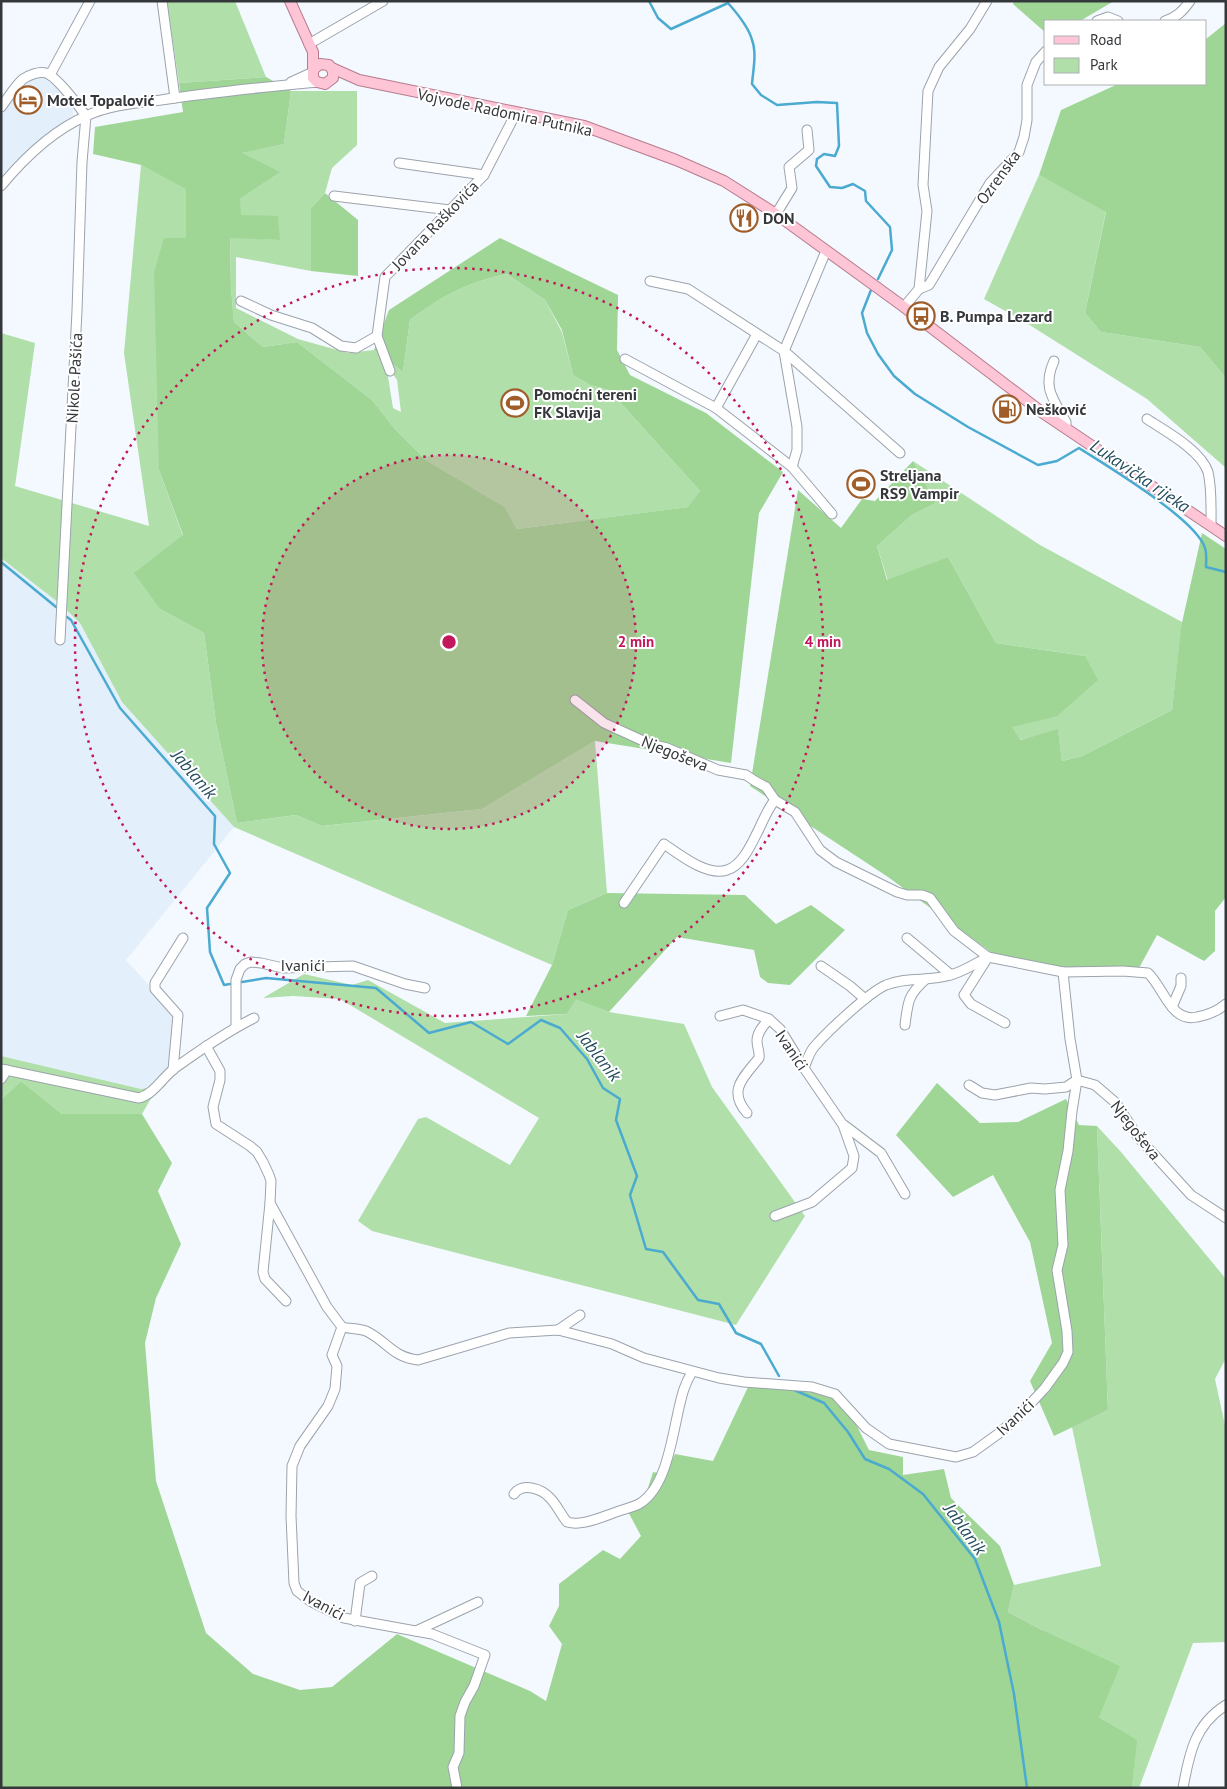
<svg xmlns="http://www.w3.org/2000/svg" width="1227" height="1789" font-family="'PT Sans',sans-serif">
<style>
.built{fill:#e4effc}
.green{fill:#b1dfaa;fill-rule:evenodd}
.forest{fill:#9fd696}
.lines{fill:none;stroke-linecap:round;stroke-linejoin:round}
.stream{stroke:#4aaad0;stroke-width:2.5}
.minor-casing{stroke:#9ba3ac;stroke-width:11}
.major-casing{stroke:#b77b8e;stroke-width:12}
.minor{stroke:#fff;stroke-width:9}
.major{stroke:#fec5d6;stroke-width:10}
.ring{fill:none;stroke:#c2185b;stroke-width:2.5;stroke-dasharray:2.5 5}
.labels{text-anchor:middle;stroke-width:4;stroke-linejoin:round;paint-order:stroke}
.poi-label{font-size:16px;font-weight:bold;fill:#34383b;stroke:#fff;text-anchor:start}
.street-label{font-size:16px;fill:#34383b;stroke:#fff}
.water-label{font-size:18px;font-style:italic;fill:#254e5f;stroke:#fff}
.centre{fill:#c2185b;stroke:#fff;stroke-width:2.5}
.ring-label{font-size:15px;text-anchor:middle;font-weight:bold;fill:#c2185b;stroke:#fff;stroke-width:4;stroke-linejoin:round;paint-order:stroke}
</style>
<rect width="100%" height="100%" fill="#f4f9ff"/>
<g class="built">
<path d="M42 77 50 79 70 101 73 108V115L19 159 1 180V113L31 79Z"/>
<path d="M1 558 59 603 80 623 122 702 234 827 126 960 176 1015 170 1067 146 1088 141 1089 1 1056Z"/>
</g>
<g class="green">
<path d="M167 1H235L266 77 179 83Z"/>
<path d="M291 91H357V145L332 168 325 193 311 208V271L236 257V308L298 339 348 353 374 350 403 372 410 320C442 296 468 282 507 274L545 300 562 332 573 375 590 385 609 390 700 491 689 507 517 529 505 507 426 460 395 429 372 400 297 342 263 347 234 322 231 287 230 237 280 240 240 215V199L281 172 241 153 284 144ZM386 364 397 380 401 412 393 408Z"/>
<path d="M141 165 186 188V238L159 470 183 536 160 609 204 633 216 723 237 823 296 815 322 826 482 809 595 741 607 893 568 910 552 965 234 827 122 702 80 623 59 603 1 558V333L35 343 15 486 149 526 124 353Z"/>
<path d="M1039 175 1106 211 1085 313 1101 332 1200 347 1226 378V468L1147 399 1028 324 984 299Z"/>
<path d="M913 461 1040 545 1182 622 1172 710 1082 756 1062 761 1058 730 1019 740 1011 726 1056 717 1085 656 996 643 948 557 888 581 877 546 912 515 936 503Z"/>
<path d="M304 974 352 985 368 980 445 1023 567 1014 576 998 609 1012 684 1024 712 1087 805 1216 736 1325 372 1231 358 1221 418 1119 426 1117 510 1165 539 1118 340 999 293 996 263 998Z"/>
<path d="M1 1056 141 1089 147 1088 170 1067 166 1085 150 1100 142 1114H62L21 1081 1 1100Z"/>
<path d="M1097 1126 1121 1152 1226 1279V1358L1215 1379 1226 1430V1642L1193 1643 1139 1788H1132L1136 1740 1099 1717 1042 1630 1008 1612 1014 1585 1101 1566 1072 1427 1108 1410Z"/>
</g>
<g class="forest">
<path d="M1014 1H1114L1080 21H1046V33L1013 4Z"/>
<path d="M1226 23V378L1200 347 1101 332 1085 313 1106 212 1039 175 1061 110 1118 84H1206V39Z"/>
<path d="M266 77 291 91 284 144 242 153 281 172 240 199 241 215 278 216 280 240 230 238 231 287 234 322 263 347 297 342 372 400 395 429 426 460 505 507 517 529 688 507 700 491 609 390 590 385 573 375 562 330 545 300 507 274C468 282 442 296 410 320L403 372 374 350 389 310 500 238 618 295 617 350 630 375 706 413 783 472 759 513 731 763 595 741 482 809 322 826 296 815 237 823 216 723 204 633 160 609 134 573 183 535 159 470 154 272 164 238H186V189L141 165 93 154 95 127 183 112 179 83Z"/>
<path d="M325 193 358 220V276L311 271V208Z"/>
<path d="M913 461 936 503 912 515 877 546 887 580 948 557 996 643 1085 656 1098 680 1056 717 1012 727 1020 740 1058 729 1062 761 1082 756 1172 710 1181 627 1202 533 1226 549V897L1215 911V951L1204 961 1157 935 1139 968 1064 969 995 955 888 877 750 786 798 490 841 528 862 499 875 501Z"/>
<path d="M607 893 745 895 776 924 811 905 845 930 790 985 768 983 760 977 754 950 677 937 609 1012 576 999 567 1014 526 1016 552 965 568 910Z"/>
<path d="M21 1081 62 1114H142L172 1163 158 1191 181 1244 156 1298 145 1343 156 1481 206 1633 253 1674 300 1690 332 1687 397 1634 530 1691 546 1701 562 1644 549 1626 559 1606V1584L603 1550 620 1559 641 1536 625 1506 645 1497 653 1472 665 1474 675 1454 713 1461 748 1387 795 1385 835 1394 856 1424 869 1450 903 1457V1475L944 1469 951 1498 1000 1546 1014 1585 1008 1612 1042 1630 1120 1666 1099 1717 1137 1740 1132 1788H1V1100Z"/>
<path d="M937 1083 980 1123 1018 1122 1066 1099 1079 1125 1097 1126 1108 1410 1054 1436 1030 1381 1052 1343 1030 1242 993 1175 953 1197 896 1135Z"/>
</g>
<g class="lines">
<g class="stream">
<path d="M649 1 658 18 671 29 728 3C736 12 749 28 752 40 757 53 753 71 752 84L761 95 777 105 817 102 837 103 839 146 835 156 824 154 817 159 816 166 830 187 842 188 853 184 865 191 866 201 890 227 892 250 878 279"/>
<path d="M871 290 862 313 867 333 878 354 894 376 915 394 968 427 1038 465 1057 461 1079 448C1107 466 1196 519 1205 548 1207 554 1206 562 1206 567L1226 572"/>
<path d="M1 562 56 607"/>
<path d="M67 617 71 620 120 708 215 816 214 844 230 873 207 908 210 952 224 985 230 984"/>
<path d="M242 982 266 978 376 988 429 1033 471 1022 508 1044 541 1020 560 1028 587 1059 603 1088 620 1099 616 1120 637 1176 630 1195 646 1249 663 1252 698 1300 719 1304 736 1333 761 1344 779 1376"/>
<path d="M792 1389 824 1403 848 1432 865 1459 889 1469 923 1494 975 1559 999 1622 1014 1694 1027 1788"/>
</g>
<g class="minor-casing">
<g id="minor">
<path d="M162 1 175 98"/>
<path d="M1097 21 1108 17 1118 21"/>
<path d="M1165 21C1177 17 1183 11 1190 1"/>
<path d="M309 44 383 1"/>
<path d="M50 75 90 1"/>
<path d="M291 82 313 72"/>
<path d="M1 107C8 98 15 86 23 79 29 75 39 71 46 73 56 76 79 106 86 116L82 162 77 311 60 640"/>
<path d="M399 163 484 175"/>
<path d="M1 186C25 157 52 131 86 116 109 105 136 103 161 100 212 92 265 87 317 82"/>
<path d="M334 196 450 210"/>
<path d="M776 214 792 188 789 167 809 150 807 130"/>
<path d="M826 251 784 351 900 453"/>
<path d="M919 289 929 285 990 183 1019 152 1024 137 1027 120V85L1036 62 1046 51"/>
<path d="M241 301 271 315 312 328 341 346 356 348 377 336"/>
<path d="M904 307 919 289 927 211 923 185 928 91 939 67 970 29 987 1"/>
<path d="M625 359 716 408 792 467 797 450V427L784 351 688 289 650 281"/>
<path d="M1054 361C1042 387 1053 399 1066 422V428"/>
<path d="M390 371 377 336 385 277 484 175 516 113"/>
<path d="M716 408 757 334"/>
<path d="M1147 419C1165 431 1201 450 1208 472 1212 489 1211 509 1211 526"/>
<path d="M792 467 832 514"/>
<path d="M575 700 604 723 650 744 667 748 718 770 746 775 755 781 766 787 775 800 795 812 820 850 836 862 897 892 907 895H922L930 898 954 931 988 957 1063 972 1123 971 1148 973C1164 988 1171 1023 1197 1017 1208 1015 1218 1011 1226 1004"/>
<path d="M624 903 664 844C679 854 707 877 727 870 741 866 750 847 756 835 762 824 767 809 775 800"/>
<path d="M907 938 951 975"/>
<path d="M988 957 964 995 971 1004 1005 1023"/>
<path d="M821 966 850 986 865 999"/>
<path d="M1063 972 1070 1039 1077 1080 1095 1085 1116 1103 1138 1137 1191 1195 1226 1218"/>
<path d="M1172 1007 1181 986V978"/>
<path d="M720 1016 743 1010 769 1019 780 1029 804 1068 843 1125 854 1156 852 1168 812 1202 775 1216"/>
<path d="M905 1025C908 1001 908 995 926 979"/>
<path d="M236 1027V980L240 969 245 964 251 962 261 963 283 968 353 966 405 984 425 988"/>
<path d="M206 1046 220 1071V1080L213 1107 216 1124 250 1146 257 1152 263 1162 269 1175 271 1181 270 1203 327 1307 342 1327C350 1329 358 1328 366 1331 387 1341 392 1357 418 1360L509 1333 558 1330 612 1344 644 1358 719 1378 744 1382 812 1387 835 1394 866 1428 889 1444 956 1457 973 1452 998 1434 1018 1417 1045 1388 1063 1363 1068 1352 1067 1331 1057 1270 1063 1245 1060 1190 1068 1151 1072 1111 1077 1080"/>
<path d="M804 1068C807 1061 809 1053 814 1047 828 1031 868 993 886 985 908 976 929 982 950 975 963 972 976 963 988 957"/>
<path d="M1 1069 139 1098C154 1094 163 1077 175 1068 200 1050 226 1032 254 1018"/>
<path d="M173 1070 178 1015 155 989V983L183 938"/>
<path d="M1 1079 7 1070"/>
<path d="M969 1085 982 1093 995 1095 1031 1088 1045 1089 1066 1087 1077 1080"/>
<path d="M747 1113C727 1090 744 1077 759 1058 760 1052 757 1047 757 1041 757 1032 764 1025 769 1019"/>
<path d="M844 1125 881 1153 905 1194"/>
<path d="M270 1203 263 1272 265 1279 286 1301"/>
<path d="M342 1327 332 1355 337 1366 335 1389 328 1406 300 1446 292 1466 291 1516 294 1583 297 1591 310 1601 344 1618 432 1634 485 1655 474 1686 465 1702 460 1716 459 1753 453 1767 457 1788"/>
<path d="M558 1330 580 1315"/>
<path d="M514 1494C523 1482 542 1489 550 1498 557 1505 561 1515 567 1522 581 1526 596 1519 611 1514 620 1510 631 1508 639 1504 671 1485 673 1421 684 1389 686 1383 689 1377 692 1372"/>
<path d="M355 1621 360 1583 372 1576"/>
<path d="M416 1631 478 1602"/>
<path d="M1183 1788C1189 1754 1195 1724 1226 1705"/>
</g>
</g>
<g class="major-casing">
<g id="major">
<path d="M290 1 313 52V78L317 82 325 84 333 78V71L329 65 320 64 314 69"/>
<path d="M332 68 359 80 584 126 676 160 724 181 776 214 904 307 1043 413 1226 536"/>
</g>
</g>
<use href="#minor" class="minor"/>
<use href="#major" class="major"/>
</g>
<circle cx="449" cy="642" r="187" fill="#c2185b" fill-opacity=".12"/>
<g class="ring">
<circle cx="449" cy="642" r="187"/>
<circle cx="449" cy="642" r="374"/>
</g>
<defs>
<g id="hotel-ring" transform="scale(1.4375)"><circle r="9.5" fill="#fff" stroke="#9f5d2a" stroke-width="1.5"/><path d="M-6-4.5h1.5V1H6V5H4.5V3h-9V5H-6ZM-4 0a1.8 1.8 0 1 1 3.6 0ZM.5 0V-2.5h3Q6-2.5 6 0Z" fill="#9f5d2a"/></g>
<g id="restaurant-ring" transform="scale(1.4375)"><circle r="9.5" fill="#fff" stroke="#9f5d2a" stroke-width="1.5"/><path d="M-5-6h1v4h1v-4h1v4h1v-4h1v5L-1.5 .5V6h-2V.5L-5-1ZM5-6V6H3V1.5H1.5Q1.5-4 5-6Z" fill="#9f5d2a"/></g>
<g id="bus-ring" transform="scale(1.4375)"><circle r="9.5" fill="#fff" stroke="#9f5d2a" stroke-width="1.5"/><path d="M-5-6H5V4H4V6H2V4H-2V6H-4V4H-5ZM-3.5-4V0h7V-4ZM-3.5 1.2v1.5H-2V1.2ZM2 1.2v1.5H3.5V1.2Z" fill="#9f5d2a"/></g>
<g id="stadium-ring" transform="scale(1.4375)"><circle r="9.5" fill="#fff" stroke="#9f5d2a" stroke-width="1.5"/><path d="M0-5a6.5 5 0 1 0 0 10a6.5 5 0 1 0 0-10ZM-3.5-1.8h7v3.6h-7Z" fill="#9f5d2a"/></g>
<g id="fuel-ring" transform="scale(1.4375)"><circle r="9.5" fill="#fff" stroke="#9f5d2a" stroke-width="1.5"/><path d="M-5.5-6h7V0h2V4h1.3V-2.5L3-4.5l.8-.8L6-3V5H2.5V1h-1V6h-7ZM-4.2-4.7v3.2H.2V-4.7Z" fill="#9f5d2a"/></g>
</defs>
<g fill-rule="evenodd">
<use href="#hotel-ring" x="28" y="100"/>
<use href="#restaurant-ring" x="744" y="218"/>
<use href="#bus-ring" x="921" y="316"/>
<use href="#stadium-ring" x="515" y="403"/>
<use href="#fuel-ring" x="1007" y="409"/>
<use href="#stadium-ring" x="861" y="484"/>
</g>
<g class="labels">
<g class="poi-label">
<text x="47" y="106">Motel Topalović</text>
<text x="763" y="224">DON</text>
<text x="940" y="322">B. Pumpa Lezard</text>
<text x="534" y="400">Pomoćni tereni<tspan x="534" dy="18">FK Slavija</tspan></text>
<text x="1026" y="415">Nešković</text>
<text x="880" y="481">Streljana<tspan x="880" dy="18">RS9 Vampir</tspan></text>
</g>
<g class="street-label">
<text transform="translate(505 112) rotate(12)" y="6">Vojvode Radomira Putnika</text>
<text transform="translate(998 177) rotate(-54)" y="6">Ozrenska</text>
<text transform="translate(435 225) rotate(-46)" y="6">Jovana Raškovića</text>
<text transform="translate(74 378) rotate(-87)" y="6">Nikole Pašića</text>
<text transform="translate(675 753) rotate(22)" y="6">Njegoševa</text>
<text x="303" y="971">Ivanići</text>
<text transform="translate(792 1050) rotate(56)" y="6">Ivanići</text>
<text transform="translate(1136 1130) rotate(52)" y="6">Njegoševa</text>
<text transform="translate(1015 1417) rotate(-43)" y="6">Ivanići</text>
<text transform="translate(324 1605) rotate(28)" y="6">Ivanići</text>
</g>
<g class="water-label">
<text transform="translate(1140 476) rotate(34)" y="6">Lukavička rijeka</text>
<text transform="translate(194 774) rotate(49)" y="6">Jablanik</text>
<text transform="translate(599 1056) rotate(52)" y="6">Jablanik</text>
<text transform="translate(965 1529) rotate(54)" y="6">Jablanik</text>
</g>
</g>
<circle cx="449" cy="642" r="8" class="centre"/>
<g class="ring-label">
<text x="636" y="647">2 min</text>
<text x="823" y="647">4 min</text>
</g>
<rect width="1227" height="1789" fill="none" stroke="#34383b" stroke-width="5"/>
<rect x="1044" y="20" width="162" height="65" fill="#ffffff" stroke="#aeafb1"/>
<rect x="1054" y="36" width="25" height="8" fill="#fec5d6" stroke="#aeafb1"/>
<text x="1090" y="45" font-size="15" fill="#34383b">Road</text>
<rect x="1054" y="58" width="25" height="15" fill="#b1dfaa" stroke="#aeafb1"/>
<text x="1090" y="70" font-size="15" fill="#34383b">Park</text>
</svg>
